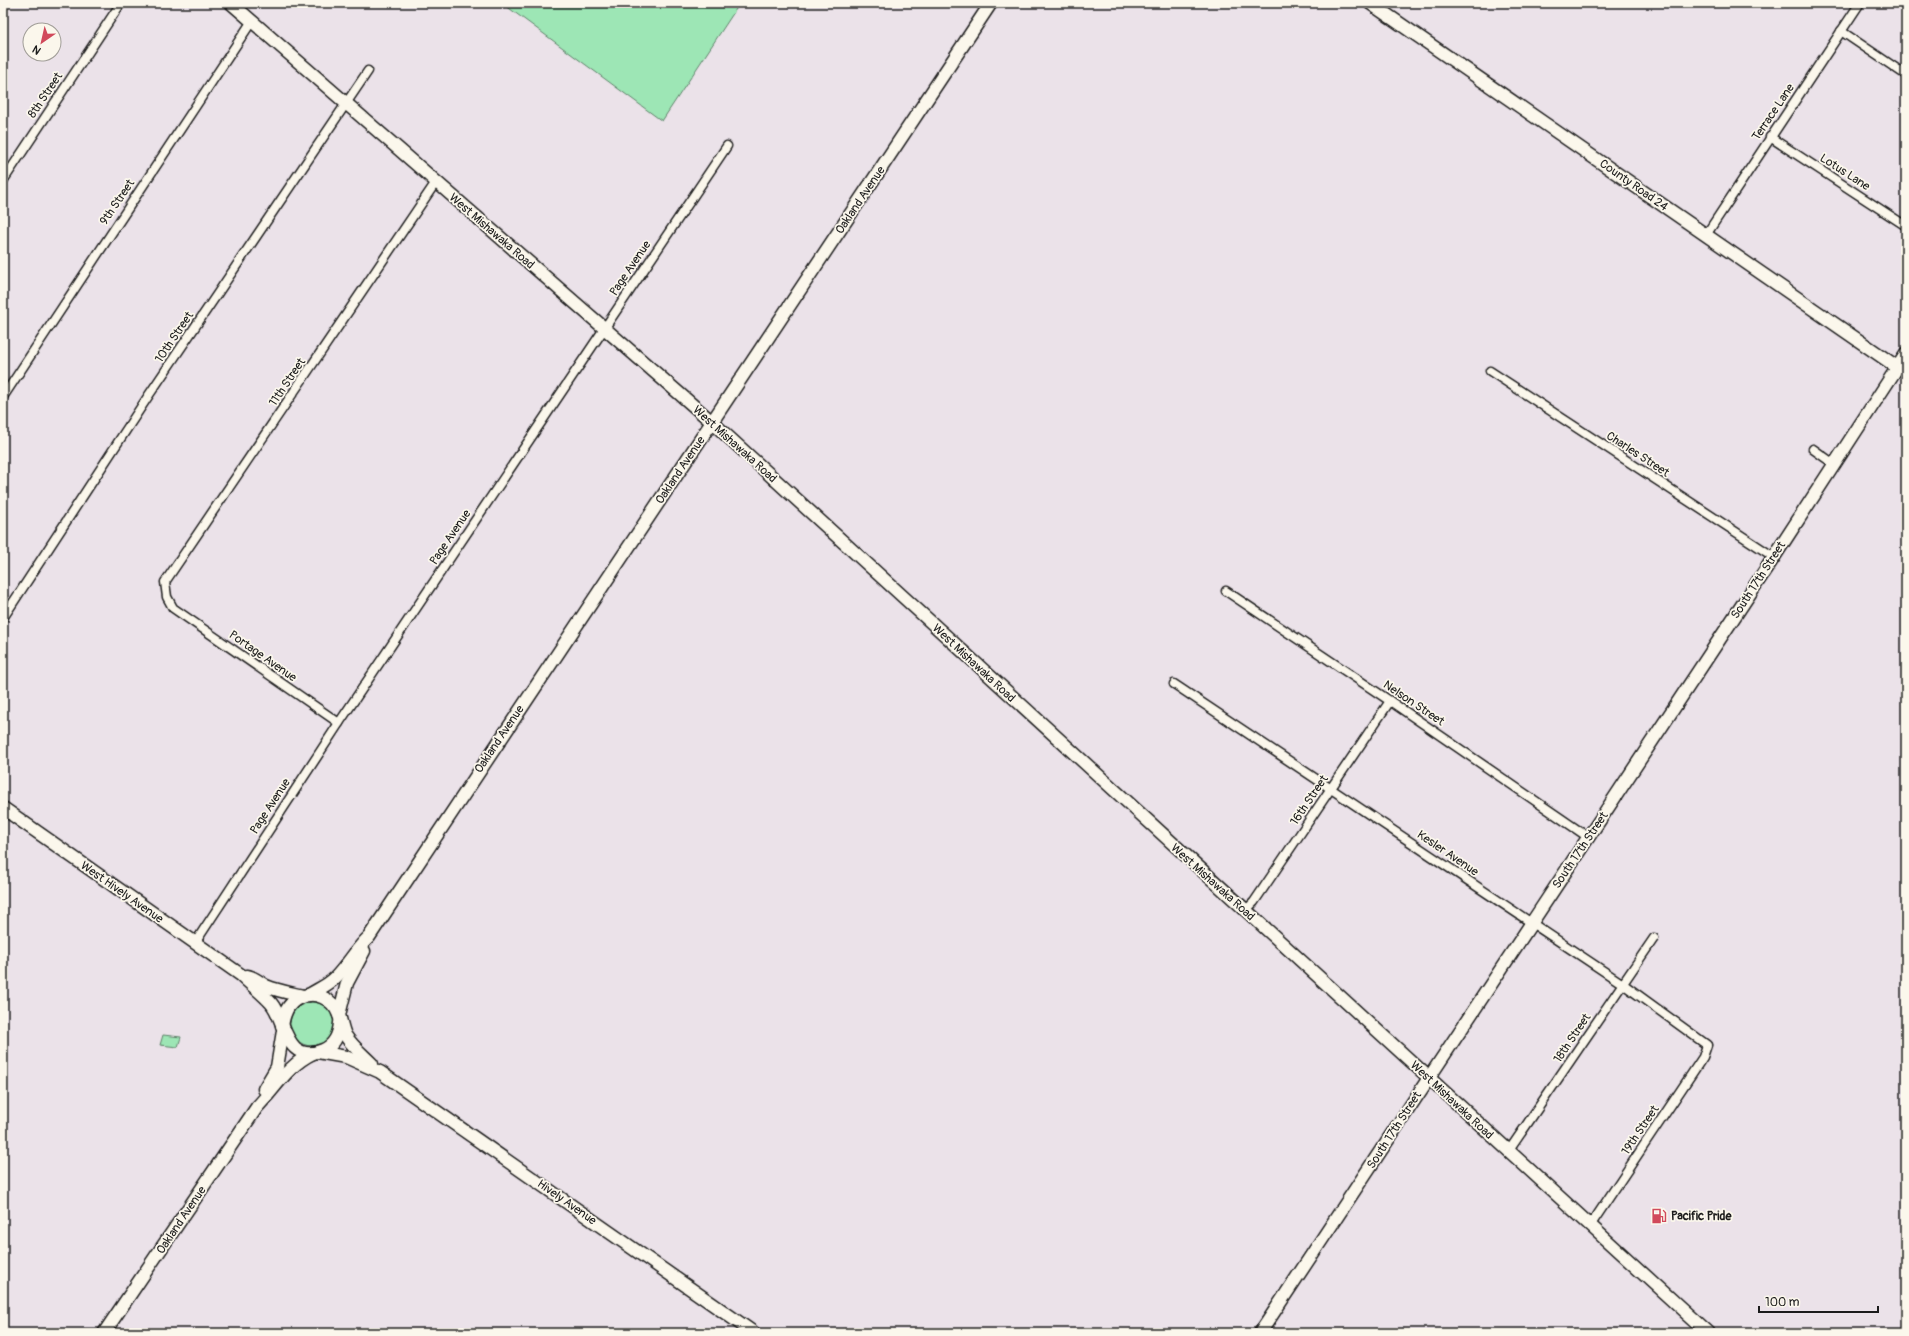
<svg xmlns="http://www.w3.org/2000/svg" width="1909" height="1336" font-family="Pangolin,sans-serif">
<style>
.green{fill:#9de6b5;stroke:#5c8168}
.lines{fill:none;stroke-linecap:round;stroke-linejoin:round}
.street-casing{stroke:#1c1c1c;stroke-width:11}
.secondary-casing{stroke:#1c1c1c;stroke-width:15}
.street{stroke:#fbf7ec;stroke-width:8}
.secondary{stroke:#fbf7ec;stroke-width:12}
.labels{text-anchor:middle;stroke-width:3.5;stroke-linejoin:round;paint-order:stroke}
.street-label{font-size:12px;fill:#1c1c1c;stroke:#fbf7ec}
.poi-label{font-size:12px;font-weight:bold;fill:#1c1c1c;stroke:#fbf7ec;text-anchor:start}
</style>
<rect width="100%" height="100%" fill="#ebe2e9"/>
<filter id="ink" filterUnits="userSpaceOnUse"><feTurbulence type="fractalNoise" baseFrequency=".025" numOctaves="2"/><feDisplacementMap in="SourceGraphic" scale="8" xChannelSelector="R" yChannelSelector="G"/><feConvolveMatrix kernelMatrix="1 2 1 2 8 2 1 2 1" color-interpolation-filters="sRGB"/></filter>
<g filter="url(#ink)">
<g class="green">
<path d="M502 3H740L662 121Z"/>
<circle cx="312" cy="1024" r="22"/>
<path d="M163 1035 181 1037 178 1047 160 1045Z"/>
</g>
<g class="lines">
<g class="street-casing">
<g id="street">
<path d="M1841 31 1906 75"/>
<path d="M1770 137 1906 226"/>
<path d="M3 181 121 3"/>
<path d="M1706 235 1860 3"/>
<path d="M1490 371 1774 557"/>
<path d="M3 397 252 21"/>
<path d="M1813 449 1834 464"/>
<path d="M1226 591 1390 701 1588 837"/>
<path d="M3 618 149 395 368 71"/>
<path d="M1174 684 1623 984 1707 1045 1703 1057 1590 1226"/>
<path d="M339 723 173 608 167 597 165 582 436 182"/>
<path d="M1245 911 1254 902 1390 701"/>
<path d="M195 943 339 723 727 146"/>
<path d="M1508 1152 1654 938"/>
</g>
</g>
<g class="secondary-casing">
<g id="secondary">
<path d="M231 3 712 422 1708 1333"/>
<path d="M1370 3 1897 367"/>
<path d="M3 808 241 975C251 985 262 993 271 1003 286 1020 285 1066 323 1050 335 1045 339 1035 340 1023"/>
<path d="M247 976C254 977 259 982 266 986 278 991 290 993 303 996"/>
<path d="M309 995C318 989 327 986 335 978 348 965 356 949 369 937L991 3"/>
<path d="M339 1015 347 983 364 951"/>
<path d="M282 1026C284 1014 287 1004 299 998 314 990 333 998 339 1015 341 1021 342 1028 345 1035 352 1046 363 1055 372 1064"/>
<path d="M318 1052 346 1057 380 1072 754 1333"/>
<path d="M264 1089 277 1067 283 1031"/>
<path d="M104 1333 257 1107C276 1087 288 1065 313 1053"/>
<path d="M1260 1333 1774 557 1906 354"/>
</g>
</g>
<use href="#street" class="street"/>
<use href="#secondary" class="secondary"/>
</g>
</g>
<defs>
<g id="fuel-bare" transform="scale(1.2)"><path d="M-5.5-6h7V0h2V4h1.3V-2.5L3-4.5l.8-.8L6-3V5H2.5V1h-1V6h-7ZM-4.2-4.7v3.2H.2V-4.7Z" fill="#d1495b" stroke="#fbf7ec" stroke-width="2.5" paint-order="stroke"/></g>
</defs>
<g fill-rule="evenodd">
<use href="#fuel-bare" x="1659" y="1216"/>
</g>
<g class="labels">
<g class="street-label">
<text transform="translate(45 95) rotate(-56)" y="4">8th Street</text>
<text transform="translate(1773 112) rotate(-56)" y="4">Terrace Lane</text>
<text transform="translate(1845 172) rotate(33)" y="4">Lotus Lane</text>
<text transform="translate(1634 185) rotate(35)" y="4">County Road 24</text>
<text transform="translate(860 200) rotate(-56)" y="4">Oakland Avenue</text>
<text transform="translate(117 202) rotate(-56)" y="4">9th Street</text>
<text transform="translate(492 231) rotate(41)" y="4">West Mishawaka Road</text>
<text transform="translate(630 268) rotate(-56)" y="4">Page Avenue</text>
<text transform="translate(174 337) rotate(-56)" y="4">10th Street</text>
<text transform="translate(287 382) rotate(-56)" y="4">11th Street</text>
<text transform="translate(735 444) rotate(42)" y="4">West Mishawaka Road</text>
<text transform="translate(1638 454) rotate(33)" y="4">Charles Street</text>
<text transform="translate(680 470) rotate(-56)" y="4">Oakland Avenue</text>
<text transform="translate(450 537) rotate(-56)" y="4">Page Avenue</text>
<text transform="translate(1758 580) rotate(-57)" y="4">South 17th Street</text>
<text transform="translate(263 656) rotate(35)" y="4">Portage Avenue</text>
<text transform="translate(974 663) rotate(43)" y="4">West Mishawaka Road</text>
<text transform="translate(1414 703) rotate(34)" y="4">Nelson Street</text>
<text transform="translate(499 739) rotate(-56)" y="4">Oakland Avenue</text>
<text transform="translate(1309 800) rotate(-56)" y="4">16th Street</text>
<text transform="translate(270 806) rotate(-57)" y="4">Page Avenue</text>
<text transform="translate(1580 850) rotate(-56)" y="4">South 17th Street</text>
<text transform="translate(1448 853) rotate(34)" y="4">Kesler Avenue</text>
<text transform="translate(1213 882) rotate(42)" y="4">West Mishawaka Road</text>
<text transform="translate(122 892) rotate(35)" y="4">West Hively Avenue</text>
<text transform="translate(1572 1038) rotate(-56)" y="4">18th Street</text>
<text transform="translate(1452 1100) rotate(43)" y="4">West Mishawaka Road</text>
<text transform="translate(1394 1130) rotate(-57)" y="4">South 17th Street</text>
<text transform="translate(1640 1130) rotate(-56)" y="4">19th Street</text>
<text transform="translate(567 1202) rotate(35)" y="4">Hively Avenue</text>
<text transform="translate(181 1220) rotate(-56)" y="4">Oakland Avenue</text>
</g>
<g class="poi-label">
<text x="1671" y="1220">Pacific Pride</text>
</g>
</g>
<rect width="1909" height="1336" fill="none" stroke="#fbf7ec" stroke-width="16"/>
<rect x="8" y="8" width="1893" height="1320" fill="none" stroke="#1c1c1c" stroke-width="1.5" filter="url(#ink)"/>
<g transform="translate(42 42) rotate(214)"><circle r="19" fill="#fbf7ec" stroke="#a29f99"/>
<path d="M0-3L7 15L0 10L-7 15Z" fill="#d1495b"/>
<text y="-6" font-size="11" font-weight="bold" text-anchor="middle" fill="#1c1c1c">N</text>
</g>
<path d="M1759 1306v6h119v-6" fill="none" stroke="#1c1c1c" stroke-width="2"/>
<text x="1765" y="1306" font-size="12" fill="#1c1c1c" stroke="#fbf7ec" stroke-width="3" paint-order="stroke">100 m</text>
</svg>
